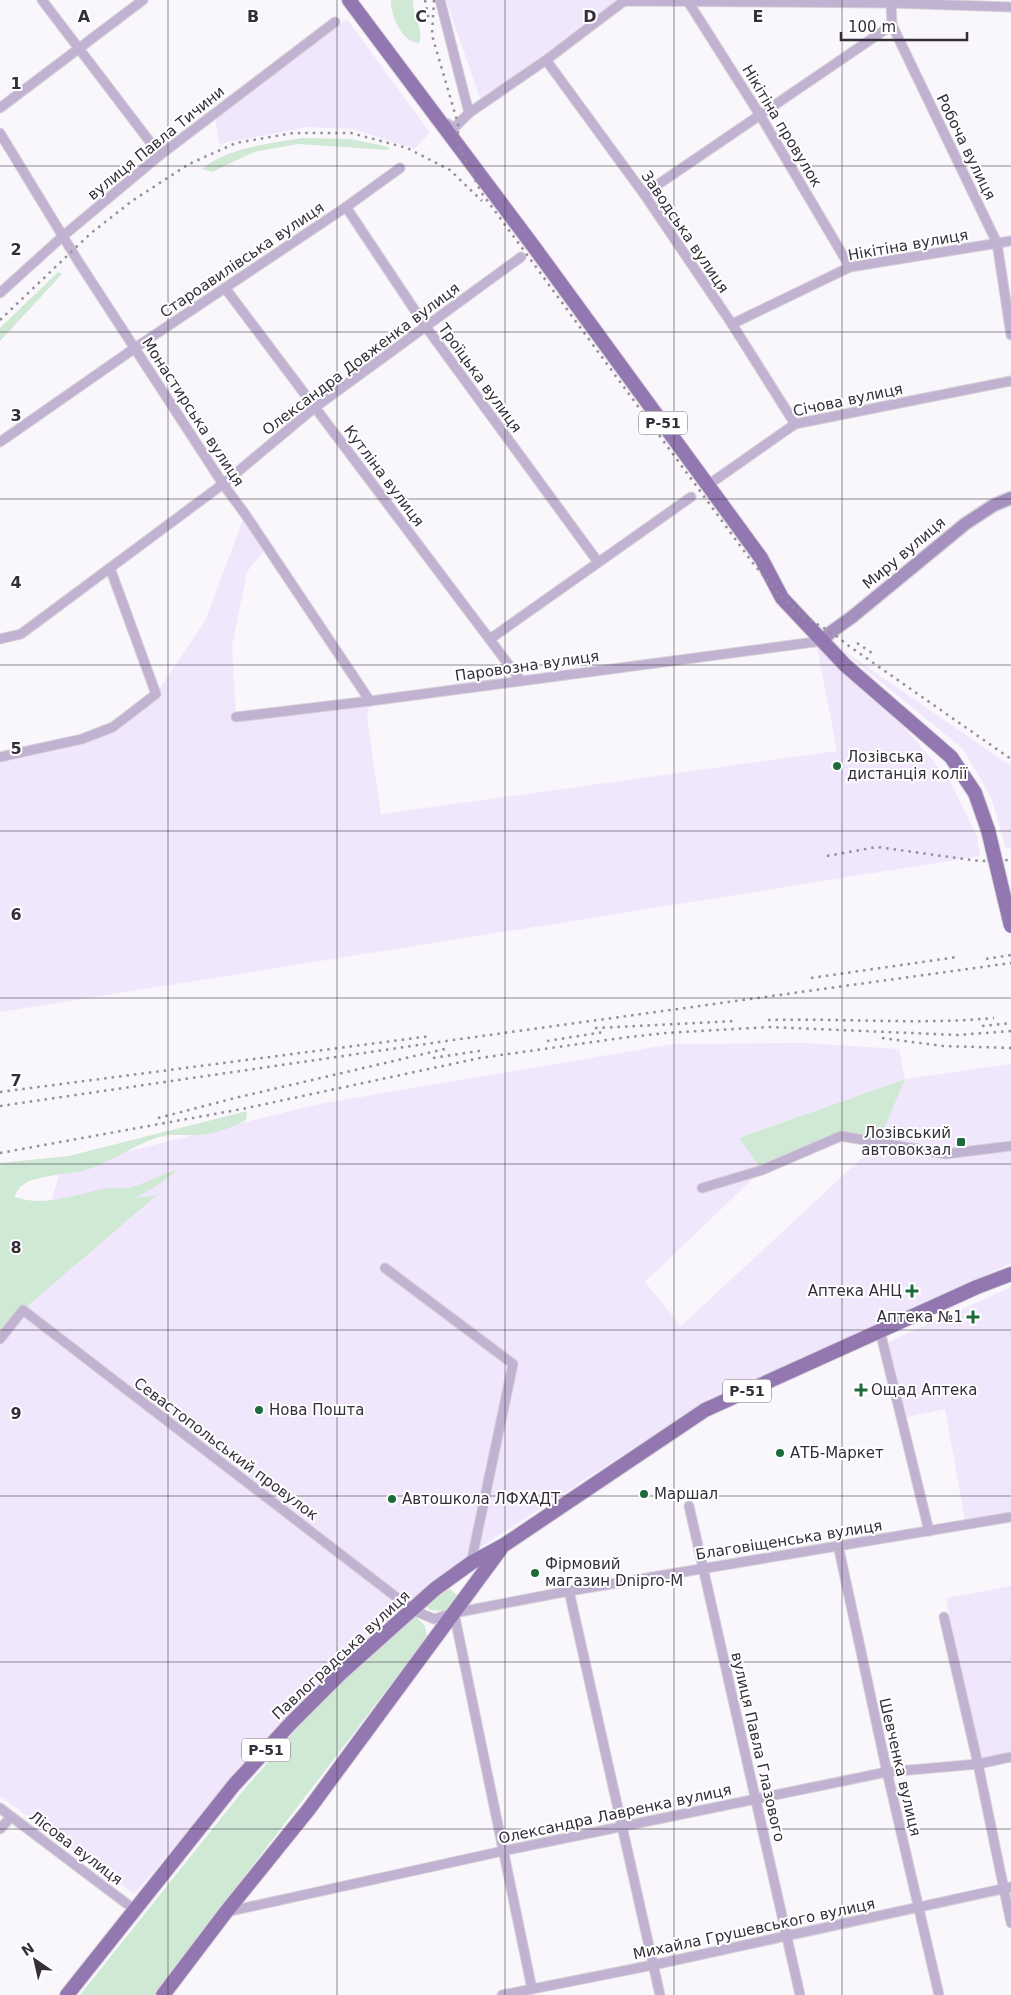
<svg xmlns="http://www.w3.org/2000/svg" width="1011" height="1995" font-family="'DejaVu Sans',sans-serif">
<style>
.built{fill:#f1e7fc;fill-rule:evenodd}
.green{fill:#d0e9d5}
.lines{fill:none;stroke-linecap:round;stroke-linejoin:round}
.minor-casing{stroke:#d6d2d9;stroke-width:11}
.secondary-casing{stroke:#d6d2d9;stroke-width:15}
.primary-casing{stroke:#d6d2d9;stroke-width:16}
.minor{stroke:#c1b2d2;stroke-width:9}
.secondary{stroke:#a690bf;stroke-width:12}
.primary{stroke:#9377b0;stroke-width:14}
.rail{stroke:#949098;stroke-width:2.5;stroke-dasharray:2.5 5;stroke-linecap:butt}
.primary-bridge-casing{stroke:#d6d2d9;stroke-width:16;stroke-linecap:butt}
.primary-bridge{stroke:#9377b0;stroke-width:14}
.grid{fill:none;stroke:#342f3a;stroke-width:1;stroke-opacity:0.55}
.poi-dot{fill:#1d6b3b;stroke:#fff;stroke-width:2}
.labels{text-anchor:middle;stroke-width:4;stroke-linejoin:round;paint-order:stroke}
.shield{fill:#fff;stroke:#716d75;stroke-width:1}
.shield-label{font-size:14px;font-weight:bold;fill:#342f3a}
.street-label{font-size:15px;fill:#342f3a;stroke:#fff}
.poi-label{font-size:15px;fill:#342f3a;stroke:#fff;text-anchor:start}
.grid-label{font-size:16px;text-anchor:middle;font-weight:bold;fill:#342f3a;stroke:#fff;stroke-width:4;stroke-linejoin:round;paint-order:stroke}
</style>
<rect width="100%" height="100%" fill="#f9f6fc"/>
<g class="built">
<path d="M446 0H616L481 101Z"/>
<path d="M347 19 430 133 414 149 353 129 308 127 219 144 215 115Z"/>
<path d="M245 514 267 547 247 572 232 646 236 716 370 701 367 718 381 814 837 751 816 642 907 730 950 781 977 837 980 856 0 1012V757L113 727 156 694 205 621Z"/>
<path d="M838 647 1011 766V849L1006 848 991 797 963 749Z"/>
<path d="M805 1043 899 1049 905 1079 1011 1064V1263L703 1403 473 1552 406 1604 299 1703 134 1894 0 1796V1339L23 1310 156 1195 48 1213 61 1168 314 1105 672 1044ZM904 1079 878 1143 681 1326 645 1282 762 1170 739 1138Z"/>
<path d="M1011 1287V1511L965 1520 945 1409 899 1419 882 1345Z"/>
<path d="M1011 1586V1754L980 1761 946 1598Z"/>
</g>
<g class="green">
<path d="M391 0H413C412 15 425 31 419 43 402 43 390 14 391 0Z"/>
<path d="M302 138 350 139 389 147 388 150 298 144 254 152 212 172 202 169C229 147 269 144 302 138Z"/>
<path d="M58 272 62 274 0 341V328Z"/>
<path d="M905 1079 878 1143 841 1136 762 1170 739 1138Z"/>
<path d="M247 1111 246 1120C231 1128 215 1134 198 1135 188 1136 178 1134 168 1135 139 1140 114 1162 86 1170 68 1176 19 1173 15 1197 46 1208 78 1193 109 1188 115 1187 122 1189 128 1188 144 1185 160 1173 178 1170L158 1185 136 1198 157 1195 23 1310 0 1339V1163L69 1156Z"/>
<path d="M450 1589 458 1596 456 1604 445 1611 430 1610 427 1606 443 1591Z"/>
<path d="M415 1616 425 1626 427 1637 154 1995H80L242 1792 332 1688Z"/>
</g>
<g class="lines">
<g class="minor-casing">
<g id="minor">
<path d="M42 0 160 155"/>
<path d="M440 0 469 113 454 128 446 123"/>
<path d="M687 0 760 115 850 267"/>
<path d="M891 3 892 25 997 243 1011 335"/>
<path d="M546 60 644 194 732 324 795 424"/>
<path d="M0 108 143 0"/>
<path d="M469 113 546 60 624 1 891 3 1011 7"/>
<path d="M0 133 78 261 223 484 245 514 370 701"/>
<path d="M644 194 892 25"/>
<path d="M346 207 426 327 598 562"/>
<path d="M225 288 521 681"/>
<path d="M0 293 63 236 160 155 335 22"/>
<path d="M732 324 850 267 1011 241"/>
<path d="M0 442 135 348 346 207 400 168"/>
<path d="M708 485 795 424 1011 381"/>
<path d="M0 639 21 634 223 484 314 408 521 257"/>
<path d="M490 639 691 497"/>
<path d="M236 717 370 701 822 641"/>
<path d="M0 757 82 739 113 727 156 694 110 568"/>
<path d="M702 1188 762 1170 841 1136 946 1154 1011 1146"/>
<path d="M385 1268 513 1364 471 1563"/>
<path d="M880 1331 929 1531"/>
<path d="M0 1339 23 1310 413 1610 434 1619 454 1613 569 1591 1011 1517"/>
<path d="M689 1506 800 1995"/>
<path d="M838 1545 887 1772 939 1995"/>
<path d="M569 1591 660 1995"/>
<path d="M454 1613 532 1989"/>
<path d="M944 1617 978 1764 1011 1923"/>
<path d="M0 1808 135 1910"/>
<path d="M0 1829 11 1817"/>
<path d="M226 1912 503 1851 887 1772 978 1764 1011 1757"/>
<path d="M502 1995 653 1965 1011 1887"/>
</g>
</g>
<g class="secondary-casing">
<path id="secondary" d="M822 641 831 632 852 617 965 524 994 505 1011 498"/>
</g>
<g class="primary-casing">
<g id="primary">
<path d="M349 0 534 247 761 558 782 598 845 665 951 757 975 793 988 830"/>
<path d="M67 1995 234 1785 291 1723 340 1674 435 1589 471 1563 504 1545 705 1410 977 1287 1011 1274"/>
<path d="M163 1995 226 1912 309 1809 500 1550"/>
</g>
</g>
<use href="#minor" class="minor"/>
<use href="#secondary" class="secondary"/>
<use href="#primary" class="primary"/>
<g class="rail">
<path d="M425 0 429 20"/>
<path d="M434 0 432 35 458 124V145L481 192 752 562 782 598 808 619 831 632 849 646 1011 759"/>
<path d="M0 320 90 234 132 201 189 164 236 143 293 133H351L407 148 450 170 482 201"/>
<path d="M857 643 875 655"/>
<path d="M827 856 877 847 979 861 1011 860"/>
<path d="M986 959 1011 955"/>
<path d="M811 978 957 957"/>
<path d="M768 1020C843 1018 919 1025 994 1018"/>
<path d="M982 1026 1011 1023"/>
<path d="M595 1028 737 1021"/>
<path d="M882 1038 943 1046 1011 1048"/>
<path d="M547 1041 604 1032"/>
<path d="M433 1058 485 1050"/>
<path d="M0 1092 431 1036"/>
<path d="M0 1106 453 1040 1011 963"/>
<path d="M158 1118 235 1098 449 1048"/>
<path d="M0 1153 242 1109 480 1058 621 1038 665 1033 769 1027 958 1035 1011 1031"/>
</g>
<g class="primary-bridge-casing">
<path id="primary-bridge" d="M988 830 1011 926"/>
</g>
<use href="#primary-bridge" class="primary-bridge"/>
</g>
<path class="grid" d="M168 0V1995M337 0V1995M505 0V1995M674 0V1995M842 0V1995M0 166H1011M0 332H1011M0 499H1011M0 665H1011M0 831H1011M0 998H1011M0 1164H1011M0 1330H1011M0 1496H1011M0 1662H1011M0 1829H1011"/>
<g class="poi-dot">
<circle cx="837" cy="766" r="5"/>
<rect x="956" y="1137" width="10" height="10" rx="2.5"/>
<path d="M909.5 1283.5h5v5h5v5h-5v5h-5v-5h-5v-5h5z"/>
<path d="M970.5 1309.5h5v5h5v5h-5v5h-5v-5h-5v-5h5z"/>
<path d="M858.5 1382.5h5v5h5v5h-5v5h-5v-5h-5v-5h5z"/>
<circle cx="259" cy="1410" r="5"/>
<circle cx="780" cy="1453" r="5"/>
<circle cx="644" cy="1494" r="5"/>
<circle cx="392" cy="1499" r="5"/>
<circle cx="535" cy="1573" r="5"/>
</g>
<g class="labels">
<g class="shield">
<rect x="639" y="411.5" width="48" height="23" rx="4"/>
<rect x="723" y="1379.5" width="48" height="23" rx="4"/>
<rect x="242" y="1738.5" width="48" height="23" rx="4"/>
</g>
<g class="shield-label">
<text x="663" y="428">Р-51</text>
<text x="747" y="1396">Р-51</text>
<text x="266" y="1755">Р-51</text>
</g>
<g class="street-label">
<text transform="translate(782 126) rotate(59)" y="5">Нікітіна провулок</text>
<text transform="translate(156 143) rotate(-39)" y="5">вулиця Павла Тичини</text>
<text transform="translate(966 147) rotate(64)" y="5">Робоча вулиця</text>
<text transform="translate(685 232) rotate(56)" y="5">Заводська вулиця</text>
<text transform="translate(908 245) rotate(-10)" y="5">Нікітіна вулиця</text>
<text transform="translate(242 260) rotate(-34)" y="5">Староавилівська вулиця</text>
<text transform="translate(361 359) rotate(-37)" y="5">Олександра Довженка вулиця</text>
<text transform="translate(480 378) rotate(54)" y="5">Троїцька вулиця</text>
<text transform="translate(848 400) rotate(-12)" y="5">Січова вулиця</text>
<text transform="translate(193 412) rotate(57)" y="5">Монастирська вулиця</text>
<text transform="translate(384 476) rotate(53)" y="5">Кутліна вулиця</text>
<text transform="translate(904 553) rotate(-40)" y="5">Миру вулиця</text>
<text transform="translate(527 666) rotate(-8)" y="5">Паровозна вулиця</text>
<text transform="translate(226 1449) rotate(37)" y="5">Севастопольський провулок</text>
<text transform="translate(789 1540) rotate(-9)" y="5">Благовіщенська вулиця</text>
<text transform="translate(341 1655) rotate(-43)" y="5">Павлоградська вулиця</text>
<text transform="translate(758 1747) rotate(77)" y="5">вулиця Павла Глазового</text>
<text transform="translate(900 1767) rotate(77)" y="5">Шевченка вулиця</text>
<text transform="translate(615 1814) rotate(-12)" y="5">Олександра Лавренка вулиця</text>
<text transform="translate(76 1848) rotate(37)" y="5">Лісова вулиця</text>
<text transform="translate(754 1929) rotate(-12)" y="5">Михайла Грушевського вулиця</text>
</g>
<g class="poi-label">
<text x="847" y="762">Лозівська<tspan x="847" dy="17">дистанція колії</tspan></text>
<text x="951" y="1138" text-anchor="end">Лозівський<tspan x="951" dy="17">автовокзал</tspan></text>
<text x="902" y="1296" text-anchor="end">Аптека АНЦ</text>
<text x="963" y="1322" text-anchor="end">Аптека №1</text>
<text x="871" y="1395">Ощад Аптека</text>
<text x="269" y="1415">Нова Пошта</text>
<text x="790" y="1458">АТБ-Маркет</text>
<text x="654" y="1499">Маршал</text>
<text x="402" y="1504">Автошкола ЛФХАДТ</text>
<text x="545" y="1569">Фірмовий<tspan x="545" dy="17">магазин Dnipro-M</tspan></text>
</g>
</g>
<g class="grid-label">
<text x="84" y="22">A</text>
<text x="253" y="22">B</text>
<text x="421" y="22">C</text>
<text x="590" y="22">D</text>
<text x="758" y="22">E</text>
<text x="16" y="89">1</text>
<text x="16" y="255">2</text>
<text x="16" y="421">3</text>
<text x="16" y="588">4</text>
<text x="16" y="754">5</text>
<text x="16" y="920">6</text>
<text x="16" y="1086">7</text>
<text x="16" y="1253">8</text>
<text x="16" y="1419">9</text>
</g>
<g transform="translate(35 1960) rotate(326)" stroke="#ffffff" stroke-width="4" paint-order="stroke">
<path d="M0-4L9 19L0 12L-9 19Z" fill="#342f3a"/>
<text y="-8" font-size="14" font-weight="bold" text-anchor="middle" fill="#342f3a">N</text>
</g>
<path d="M841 32v8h126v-8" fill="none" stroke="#342f3a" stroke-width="2.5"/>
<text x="848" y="32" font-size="15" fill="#342f3a" stroke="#ffffff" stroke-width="4" paint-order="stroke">100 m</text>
</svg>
